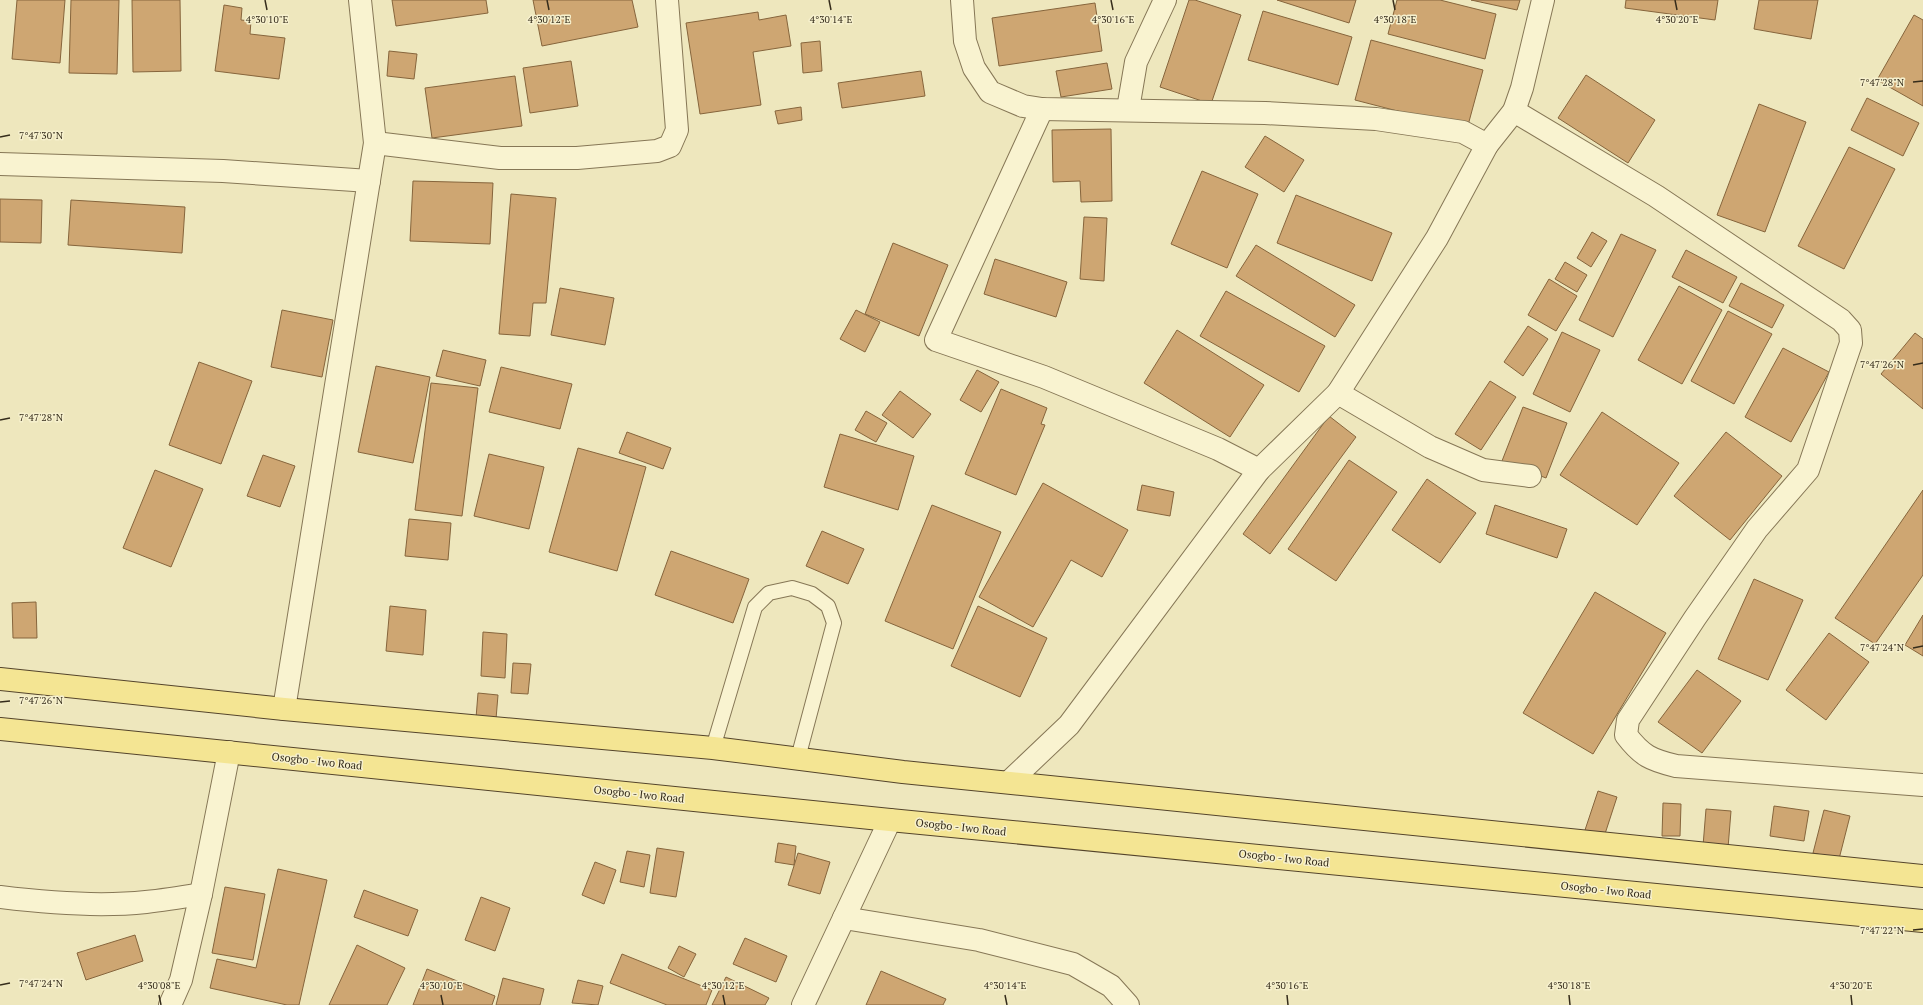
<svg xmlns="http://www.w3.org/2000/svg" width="1923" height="1005" font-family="'PT Serif',serif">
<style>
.building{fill:#cea672;stroke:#86653c}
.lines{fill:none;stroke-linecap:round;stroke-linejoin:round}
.lane-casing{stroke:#867756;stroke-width:16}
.street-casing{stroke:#867756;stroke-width:24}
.primary-casing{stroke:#54442b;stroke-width:24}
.lane{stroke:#f9f3d0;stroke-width:14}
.street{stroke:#f9f3d0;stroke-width:22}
.primary{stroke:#f4e593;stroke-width:22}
.ticks{fill:none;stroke:#352c1b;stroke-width:1.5}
.labels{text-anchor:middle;stroke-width:3;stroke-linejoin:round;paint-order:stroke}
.street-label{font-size:11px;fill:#352c1b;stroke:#f6f0cd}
.ticks-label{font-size:10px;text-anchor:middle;fill:#352c1b;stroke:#f6f0cd;stroke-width:3;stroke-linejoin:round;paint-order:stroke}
</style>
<rect width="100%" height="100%" fill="#eee7bd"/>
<g class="building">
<path d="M17 0H65L60 63 12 59Z"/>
<path d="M71 0H119L117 74 69 73Z"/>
<path d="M132 0H180L181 71 133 72Z"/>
<path d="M392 0H486L488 13 396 26Z"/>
<path d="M533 0H632L638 27 542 46Z"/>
<path d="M1189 0H1195L1241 15 1211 104 1160 87Z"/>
<path d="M1277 0H1356L1349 23Z"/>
<path d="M1397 0H1440L1496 14 1485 59 1388 34Z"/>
<path d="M1471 0H1520L1517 10Z"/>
<path d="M1626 0H1718L1715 20 1625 8Z"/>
<path d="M1759 0H1818L1811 39 1754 29Z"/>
<path d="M1095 3 1102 51 999 66 992 18Z"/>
<path d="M224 5 242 8 241 20 251 21 250 34 285 38 279 79 215 71Z"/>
<path d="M1263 11 1352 37 1338 85 1248 60Z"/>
<path d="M758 12 759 20 786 15 791 46 753 52 761 105 700 114 686 23Z"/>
<path d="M1914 15 1923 20V106L1877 80Z"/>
<path d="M1371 40 1483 70 1467 129 1355 100Z"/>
<path d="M820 41 822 71 803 73 801 43Z"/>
<path d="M389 51 417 54 414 79 387 76Z"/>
<path d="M571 61 578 106 530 113 523 68Z"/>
<path d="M1107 63 1112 89 1061 97 1056 71Z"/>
<path d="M921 71 925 96 842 108 838 83Z"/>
<path d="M1586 75 1655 120 1628 163 1558 118Z"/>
<path d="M515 76 522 126 432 138 425 88Z"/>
<path d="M1867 98 1919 123 1903 156 1851 130Z"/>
<path d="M1759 104 1806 122 1765 232 1717 215Z"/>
<path d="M801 107 802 120 778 124 775 111Z"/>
<path d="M1111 129 1112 201 1081 202 1080 181 1053 182 1052 130Z"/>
<path d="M1265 136 1304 160 1284 192 1245 167Z"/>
<path d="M1849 147 1895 169 1844 269 1798 246Z"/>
<path d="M1202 171 1258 194 1227 268 1171 244Z"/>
<path d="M413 181 493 183 490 244 410 241Z"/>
<path d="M511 194 556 198 546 303H533L530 336 499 334Z"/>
<path d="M1296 195 1392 233 1372 281 1277 243Z"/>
<path d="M0 199 42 200 41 243 0 242Z"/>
<path d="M71 200 185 207 182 253 68 245Z"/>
<path d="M1084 217 1107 218 1104 281 1080 279Z"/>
<path d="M1592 232 1607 241 1591 267 1577 258Z"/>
<path d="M1621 234 1656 250 1613 337 1579 320Z"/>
<path d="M893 243 948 265 919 336 865 314Z"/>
<path d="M1256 245 1355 305 1335 337 1236 276Z"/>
<path d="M1686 250 1737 277 1723 303 1672 277Z"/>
<path d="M995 259 1067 282 1056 317 984 294Z"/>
<path d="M1565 262 1587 275 1577 292 1555 279Z"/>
<path d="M1549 279 1577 296 1556 331 1528 315Z"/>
<path d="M1741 283 1784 305 1772 328 1729 306Z"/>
<path d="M1679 286 1722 310 1682 384 1638 360Z"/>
<path d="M560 288 614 298 605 345 551 335Z"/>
<path d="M1226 291 1325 346 1299 392 1200 336Z"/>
<path d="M282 310 333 320 322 377 271 367Z"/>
<path d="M856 310 880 322 865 352 840 339Z"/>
<path d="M1728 311 1772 334 1734 404 1691 381Z"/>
<path d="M1528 326 1548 339 1523 376 1504 362Z"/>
<path d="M1177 330 1264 385 1230 437 1144 383Z"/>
<path d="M1562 332 1600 350 1570 412 1533 394Z"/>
<path d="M1915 333 1923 339V409L1881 374Z"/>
<path d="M1783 348 1829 372 1791 442 1745 417Z"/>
<path d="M443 350 486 360 480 386 436 376Z"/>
<path d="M199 362 252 381 221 464 169 445Z"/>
<path d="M376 366 430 377 413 463 358 452Z"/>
<path d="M501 367 572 384 560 429 489 412Z"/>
<path d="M977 370 999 382 981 412 960 400Z"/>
<path d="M1490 381 1516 397 1481 450 1455 434Z"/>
<path d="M431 383 478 388 462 516 415 510Z"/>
<path d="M1001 389 1047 408 1041 424 1045 425 1016 495 965 474Z"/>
<path d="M900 391 931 414 913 438 882 415Z"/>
<path d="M1523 407 1567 423 1546 478 1502 461Z"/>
<path d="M866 411 887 423 876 442 855 430Z"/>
<path d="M1602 412 1679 463 1637 525 1560 475Z"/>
<path d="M1329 416 1356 437 1270 554 1243 534Z"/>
<path d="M627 432 671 448 663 469 619 453Z"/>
<path d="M1726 432 1782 476 1730 540 1674 496Z"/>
<path d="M840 434 914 456 898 510 824 487Z"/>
<path d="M578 448 646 467 617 571 549 552Z"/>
<path d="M489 454 544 467 529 529 474 516Z"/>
<path d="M263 455 295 466 280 507 247 496Z"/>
<path d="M1349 460 1397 492 1336 581 1288 549Z"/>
<path d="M155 470 203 489 171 567 123 548Z"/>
<path d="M1427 479 1476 513 1440 563 1392 530Z"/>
<path d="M1043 483 1128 530 1102 577 1071 560 1033 627 979 597Z"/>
<path d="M1142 485 1174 492 1170 516 1137 510Z"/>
<path d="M1923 490V575L1875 644 1835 618Z"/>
<path d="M932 505 1001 532 953 649 885 621Z"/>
<path d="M1495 505 1567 529 1557 558 1486 534Z"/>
<path d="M409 519 451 523 448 560 405 556Z"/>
<path d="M822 531 864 549 848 584 806 566Z"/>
<path d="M671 551 749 579 733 623 655 595Z"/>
<path d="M1754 579 1803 600 1768 680 1718 659Z"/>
<path d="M1595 592 1666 633 1593 754 1523 713Z"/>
<path d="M36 602 37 638H13L12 603Z"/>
<path d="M390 606 426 610 423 655 386 651Z"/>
<path d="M978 606 1047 638 1020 697 951 666Z"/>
<path d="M1923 615V656L1905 645Z"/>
<path d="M483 632 507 634 505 678 481 676Z"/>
<path d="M1829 633 1869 662 1826 720 1786 690Z"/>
<path d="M513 663 531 664 528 694 511 693Z"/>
<path d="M1697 670 1741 701 1702 753 1658 722Z"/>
<path d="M478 693 498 695 496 719 476 718Z"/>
<path d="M1598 791 1617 797 1603 840 1584 833Z"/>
<path d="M1663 803 1681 804 1680 836H1662Z"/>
<path d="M1774 806 1809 811 1804 841 1770 836Z"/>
<path d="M1706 809 1731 811 1728 848 1703 846Z"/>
<path d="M1824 810 1850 816 1839 859 1813 853Z"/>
<path d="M778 843 796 846 794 865 775 862Z"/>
<path d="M657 848 684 852 676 897 650 893Z"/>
<path d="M627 851 650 855 644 887 620 882Z"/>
<path d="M798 853 830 862 820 894 788 885Z"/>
<path d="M595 862 616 870 604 904 582 895Z"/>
<path d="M278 869 327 880 299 1005H287L210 988 217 959 256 968Z"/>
<path d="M225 887 265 894 253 960 212 953Z"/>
<path d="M364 890 418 910 408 936 354 917Z"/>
<path d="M481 897 510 908 495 951 465 940Z"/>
<path d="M135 935 143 961 86 980 77 953Z"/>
<path d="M745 938 787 956 776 982 733 964Z"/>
<path d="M357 945 405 968 387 1005H329Z"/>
<path d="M679 946 696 954 684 977 668 968Z"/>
<path d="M622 954 712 990 706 1005H667L610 983Z"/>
<path d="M427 969 495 996 492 1005H413Z"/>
<path d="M881 971 946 999 943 1005H866Z"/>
<path d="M726 977 769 998 765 1005H712Z"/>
<path d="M503 978 544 989 540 1005H496Z"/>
<path d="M578 980 603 986 598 1005 572 1003Z"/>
</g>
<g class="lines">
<g class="lane-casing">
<path id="lane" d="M713 748 755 607 769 593 792 588 812 594 828 606 834 623 798 758"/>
</g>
<g class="street-casing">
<g id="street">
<path d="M962 0 965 41 974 68 990 92 1023 106 1042 109 1265 113 1376 119 1463 132 1487 145"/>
<path d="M1042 109 936 340 1044 377 1218 449 1259 470"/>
<path d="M1128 109 1136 62 1165 0"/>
<path d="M1514 111 1656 196 1841 320 1850 330 1851 343 1808 470 1757 529 1695 618 1628 720 1626 735C1642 756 1651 760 1676 766L1923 785"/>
<path d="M375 143 500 158H577L657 151 670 146 677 130 667 0"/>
<path d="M0 164 223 171 369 181"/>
<path d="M1338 393 1430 447 1483 470 1530 476"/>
<path d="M284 709 375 143 360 0"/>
<path d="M1009 782 1069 725 1259 470 1338 393 1437 238 1487 145 1514 111 1522 88 1543 0"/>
<path d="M0 897C48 903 98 907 146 902 165 900 183 897 201 894"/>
<path d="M844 918 979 940 1073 964 1111 986 1128 1005"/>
<path d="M170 1005 181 980 201 894 229 752"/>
<path d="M803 1005 890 820"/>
</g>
</g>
<g class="primary-casing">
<g id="primary">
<path d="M0 679 284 709 713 748 903 772 1923 876"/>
<path d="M0 729 890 820 1923 921"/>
</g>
</g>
<use href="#lane" class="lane"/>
<use href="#street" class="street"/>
<use href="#primary" class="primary"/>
</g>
<path class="ticks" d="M265 0 267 10M547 0 549 10M829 0 831 10M1111 0 1113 10M1393 0 1395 10M1675 0 1677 10M1913 82 1923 81M0 137 10 135M1913 365 1923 363M0 420 10 418M1913 648 1923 646M0 702 10 701M1913 930 1923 929M0 985 10 983M159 995 161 1005M441 995 443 1005M723 995 725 1005M1005 995 1007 1005M1287 995 1288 1005M1569 995 1570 1005M1851 995 1852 1005"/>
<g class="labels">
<g class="street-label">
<text transform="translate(317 761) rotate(6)" y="4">Osogbo - Iwo Road</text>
<text transform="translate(639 794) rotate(6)" y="4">Osogbo - Iwo Road</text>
<text transform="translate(961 827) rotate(6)" y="4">Osogbo - Iwo Road</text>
<text transform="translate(1284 858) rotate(6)" y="4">Osogbo - Iwo Road</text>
<text transform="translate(1606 890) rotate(6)" y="4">Osogbo - Iwo Road</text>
</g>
</g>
<g class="ticks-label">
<text x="267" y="23">4°30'10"E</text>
<text x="549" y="23">4°30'12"E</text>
<text x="831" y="23">4°30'14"E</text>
<text x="1113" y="23">4°30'16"E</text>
<text x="1395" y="23">4°30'18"E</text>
<text x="1677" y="23">4°30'20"E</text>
<text x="1882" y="86">7°47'28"N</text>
<text x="41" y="139">7°47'30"N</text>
<text x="1882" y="368">7°47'26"N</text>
<text x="41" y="421">7°47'28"N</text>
<text x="1882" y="651">7°47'24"N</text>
<text x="41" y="704">7°47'26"N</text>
<text x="1882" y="934">7°47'22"N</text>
<text x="41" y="987">7°47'24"N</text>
<text x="159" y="989">4°30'08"E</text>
<text x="441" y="989">4°30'10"E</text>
<text x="723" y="989">4°30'12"E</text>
<text x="1005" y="989">4°30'14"E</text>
<text x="1287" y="989">4°30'16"E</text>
<text x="1569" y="989">4°30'18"E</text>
<text x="1851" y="989">4°30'20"E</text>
</g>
</svg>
